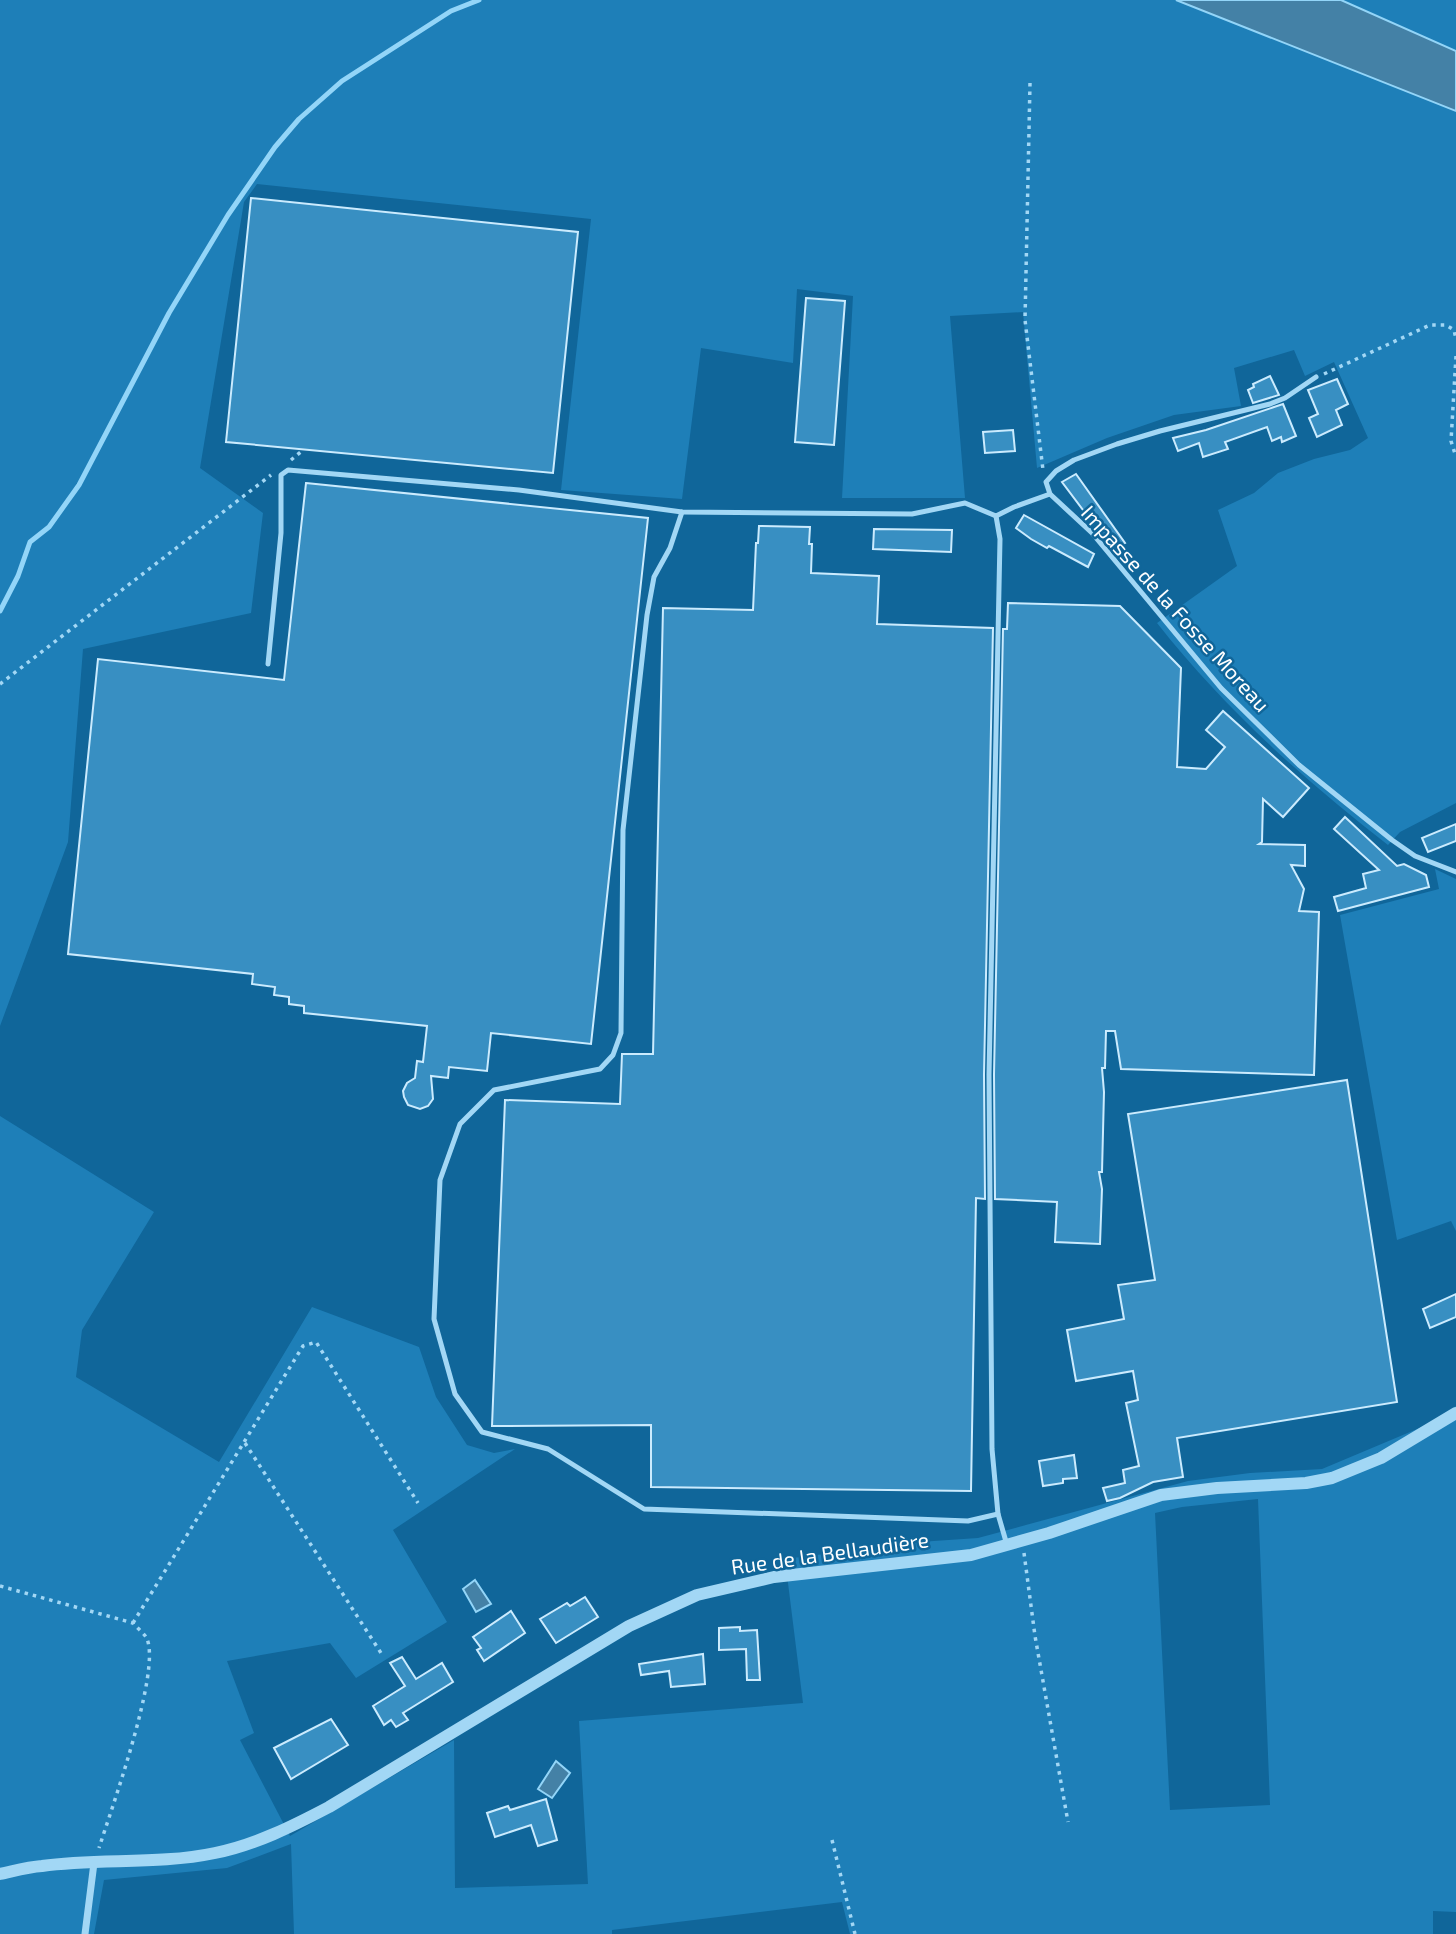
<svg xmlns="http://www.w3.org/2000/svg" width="1456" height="1934" font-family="'Exo 2',sans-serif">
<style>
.green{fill:#1e7fb8;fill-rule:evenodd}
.water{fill:#4481a6;stroke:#93d5f8;stroke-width:2}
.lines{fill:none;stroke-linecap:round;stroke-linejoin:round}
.stream{stroke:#93d5f8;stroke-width:5}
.building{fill:#388fc2;stroke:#cbebfe;stroke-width:2}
.path{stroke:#a2d7f5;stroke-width:3.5;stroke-dasharray:3.5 5;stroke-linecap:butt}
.service{stroke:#a2d7f5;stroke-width:5}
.minor{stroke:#a2d7f5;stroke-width:7}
.tertiary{stroke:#a2d7f5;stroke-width:12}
.labels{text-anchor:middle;stroke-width:5;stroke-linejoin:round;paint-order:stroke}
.street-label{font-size:21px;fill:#fff;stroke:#10669a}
</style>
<rect width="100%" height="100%" fill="#10669a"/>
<g class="green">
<path d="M0 0H1176L1456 111V803L1400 832 1388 845C1304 780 1223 707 1157 623L1237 566 1218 510 1254 493 1278 473 1314 459 1350 450 1368 438 1334 362 1305 376 1294 350 1234 368 1241 406 1174 415 1107 438 1037 468 1023 312 950 316 965 498H842L853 296 797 289 793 363 701 348 682 499 561 490 591 219 257 184 244 202 200 468 263 513 251 613 83 649 68 842 0 1026Z"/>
<path d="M1341 0H1456V51Z"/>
<path d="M1435 869 1456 879V1231L1451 1221 1397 1240 1340 915 1439 889Z"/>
<path d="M0 1116 154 1212 82 1330 76 1377 219 1462 312 1307 419 1347 436 1397 467 1445 494 1453 515 1449 393 1530 447 1622 356 1678 330 1643 227 1661 254 1733 240 1740 290 1836 454 1740 455 1888 588 1884 579 1721 803 1703 785 1559 919 1542 978 1538 1188 1481 1250 1473 1322 1469 1429 1424 1456 1406V1912L1433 1911V1934H850L842 1902 612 1930V1934H294L291 1844 227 1868 104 1880 94 1934H0ZM1258 1499 1270 1805 1170 1810 1155 1513 1182 1507Z"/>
</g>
<g class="water">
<path d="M1176 0H1341L1456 51V111Z"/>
<path d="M475 1580 491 1604 476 1612 463 1589Z"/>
<path d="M556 1761 570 1773 552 1798 538 1789Z"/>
</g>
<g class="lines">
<path class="stream" d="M0 611 18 576 30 542 49 527 79 485 169 313 228 215 275 147 299 119 342 81 451 11 479 0"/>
</g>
<g class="building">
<path d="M251 198 578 232 553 473 226 442Z"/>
<path d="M806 298 845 301 834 445 795 442Z"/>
<path d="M1270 376 1279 395 1253 403 1248 390 1254 387 1253 384Z"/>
<path d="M1337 379 1348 404 1336 410 1342 425 1317 437 1309 418 1318 414 1308 390Z"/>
<path d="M1283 404 1296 436 1282 442 1281 437 1272 441 1267 427 1225 442 1228 449 1203 457 1199 443 1178 451 1173 438 1206 430Z"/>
<path d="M1013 430 1015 451 985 453 983 432Z"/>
<path d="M1076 474 1125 543 1113 550 1062 482Z"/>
<path d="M306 483 648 518 591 1044 491 1033 487 1071 449 1067 448 1078 431 1076 433 1099 428 1106 420 1109 408 1105 404 1097 403 1091 407 1083 415 1078 417 1061 423 1062 427 1026 304 1013V1006L289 1004V997L274 995 275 987 252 984 253 974 68 954 98 659 284 680Z"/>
<path d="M1024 515 1094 554 1088 567 1049 546 1047 548 1031 539 1016 528Z"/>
<path d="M759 526 810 527 809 544H812L811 573 879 576 877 624 993 628 984 1075 985 1199 976 1198 971 1491 651 1487V1425L492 1426 505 1100 620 1104 622 1054H653L663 608 753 610 756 543H758Z"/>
<path d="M874 529 952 530 951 552 873 549Z"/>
<path d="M1008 603 1120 606 1181 668 1177 767 1206 769 1225 747 1206 730 1223 711 1309 788 1283 817 1263 799 1262 842 1259 844 1305 845V866L1291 865 1304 889 1299 911 1319 912 1314 1075 1121 1069 1115 1031H1106L1105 1068H1102L1104 1092 1102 1172H1099L1102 1189 1100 1244 1055 1242 1057 1202 995 1199 994 1075 1003 629H1007Z"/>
<path d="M1345 817 1397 866 1404 864 1426 875 1429 887 1338 911 1334 897 1366 888 1363 874 1379 870 1334 829Z"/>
<path d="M1456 824V841L1428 852 1422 838Z"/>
<path d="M1347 1080 1397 1402 1177 1438 1183 1477 1153 1482 1120 1498 1107 1501 1103 1488 1125 1483 1123 1470 1139 1466 1126 1403 1138 1400 1133 1371 1076 1381 1067 1330 1124 1319 1118 1285 1155 1280 1128 1114Z"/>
<path d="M1456 1294V1317L1430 1328 1423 1309Z"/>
<path d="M1074 1455 1077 1478 1063 1479V1483L1043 1486 1039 1461Z"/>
<path d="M585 1597 598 1617 556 1643 540 1619 567 1603 570 1606Z"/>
<path d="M511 1611 525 1633 484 1661 477 1650 481 1648 473 1637Z"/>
<path d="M740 1627V1631L757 1630 760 1680H747L746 1649 719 1650V1628Z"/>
<path d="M703 1654 705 1684 671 1687 669 1671 641 1675 639 1664Z"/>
<path d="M402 1657 416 1679 442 1663 453 1682 403 1713 408 1720 396 1727 391 1720 384 1725 373 1706 405 1686 390 1663Z"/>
<path d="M331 1719 348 1745 291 1779 274 1748Z"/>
<path d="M546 1799 557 1840 538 1846 531 1825 495 1837 487 1813 508 1806 510 1810Z"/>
</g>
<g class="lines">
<g class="path">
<path d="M1030 83 1025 320 1043 470"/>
<path d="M1456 356 1451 441 1456 457"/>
<path d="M1324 374 1430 325H1446L1454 330 1456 339"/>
<path d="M291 460 303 450"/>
<path d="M0 684 271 475"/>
<path d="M245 1443 381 1653"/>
<path d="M1024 1553 1035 1636 1068 1822"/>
<path d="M0 1586 133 1623C137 1628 145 1634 147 1639 161 1672 111 1810 99 1848"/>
<path d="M133 1623 303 1346 316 1342 418 1503"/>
<path d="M832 1840 855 1934"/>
</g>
<g class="service">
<path d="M1316 377 1285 398 1270 404 1160 431 1117 444 1074 460 1056 471 1046 482 1050 494 1092 533 1221 688 1299 765 1392 840 1415 856 1456 872"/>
<path d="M682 512 670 548 654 577 647 615 623 830 621 1033 613 1055 600 1069 494 1090 460 1124 440 1180 434 1319 455 1394 482 1432 548 1449 644 1509 968 1521 998 1514"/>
<path d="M996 516 1000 539 989 1075 992 1449 998 1514 1007 1545"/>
<path d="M268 664 281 533V475L288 470 519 490 682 512 912 514 965 503 996 516 1014 507 1050 494"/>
</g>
<path class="minor" d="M85 1934 94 1863"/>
<path class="tertiary" d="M0 1874C14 1871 28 1867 42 1866 99 1858 158 1865 215 1853 255 1845 293 1826 329 1807L629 1626 697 1595 774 1577 971 1555 1049 1533 1161 1495 1217 1488 1306 1483 1332 1478 1381 1458 1456 1413"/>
</g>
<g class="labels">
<g class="street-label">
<text transform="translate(1175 609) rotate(48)" y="7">Impasse de la Fosse Moreau</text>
<text transform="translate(830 1554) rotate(-8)" y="7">Rue de la Bellaudière</text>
</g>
</g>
</svg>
